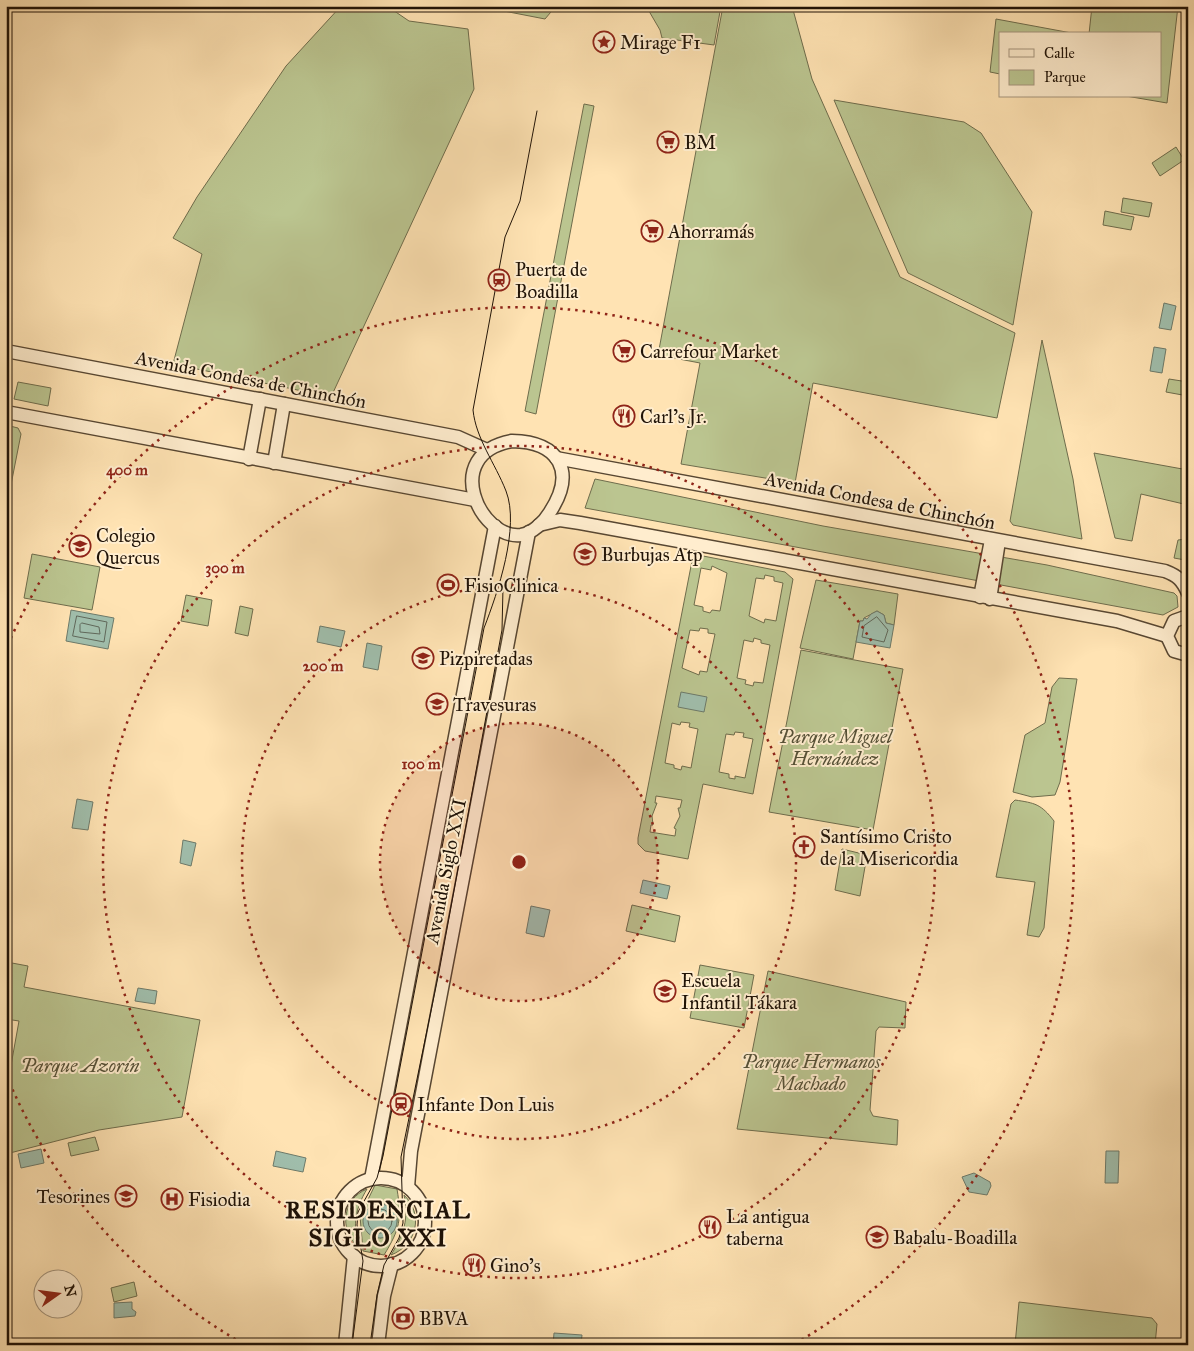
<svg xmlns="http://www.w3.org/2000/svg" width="1194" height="1351" font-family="'IM FELL Great Primer',serif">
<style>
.green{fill:#bbc590;stroke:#6e6c4c;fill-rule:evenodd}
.water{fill:#a0beac;stroke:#6d7a6a}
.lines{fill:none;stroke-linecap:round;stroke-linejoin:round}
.shore{stroke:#60685a;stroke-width:1}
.tertiary-casing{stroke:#584732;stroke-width:15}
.tertiary{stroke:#ffedce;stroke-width:12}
.tram{stroke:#201307;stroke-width:1}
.ring{fill:none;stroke:#8f2418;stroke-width:2.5;stroke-dasharray:2.5 5}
.labels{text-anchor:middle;stroke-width:4;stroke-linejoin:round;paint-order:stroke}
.poi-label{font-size:19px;fill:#201307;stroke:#ffedce;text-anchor:start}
.street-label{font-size:19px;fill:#201307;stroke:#ffedce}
.park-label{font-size:19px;font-style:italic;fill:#565137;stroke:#ffedce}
.district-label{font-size:24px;font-weight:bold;letter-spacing:1px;fill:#201307;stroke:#ffedce}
.centre{fill:#8f2418;stroke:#ffedce;stroke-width:2.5}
.ring-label{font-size:15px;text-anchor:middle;font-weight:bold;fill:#8f2418;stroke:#ffedce;stroke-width:4;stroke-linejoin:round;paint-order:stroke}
</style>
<rect width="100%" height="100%" fill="#ffe3b3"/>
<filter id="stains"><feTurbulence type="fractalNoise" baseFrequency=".004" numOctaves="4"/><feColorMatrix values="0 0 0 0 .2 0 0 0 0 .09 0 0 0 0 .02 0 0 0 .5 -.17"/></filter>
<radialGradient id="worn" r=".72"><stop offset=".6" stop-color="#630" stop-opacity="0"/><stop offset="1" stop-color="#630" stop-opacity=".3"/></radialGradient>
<g class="green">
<path d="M341 6H387L409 21 468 29 474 89 331 397 173 364 202 254 173 238 197 197 286 66Z"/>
<path d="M478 6H556L545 19Z"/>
<path d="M646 6H721L714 45 662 38 660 30Z"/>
<path d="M723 6H792L812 79 900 277 1015 333 997 418 813 383 795 483 681 464 700 363 658 355Z"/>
<path d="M1092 6H1178L1167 103 1126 96H1160V34H1089Z"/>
<path d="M996 19 1077 34H1000V74L990 72Z"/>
<path d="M834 100 964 122 981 133 1032 212 1013 325 908 273Z"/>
<path d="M584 104 594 106 536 414 525 411Z"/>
<path d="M1176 147 1184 160 1160 176 1152 163Z"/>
<path d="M1123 198 1152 203 1149 217 1121 212Z"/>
<path d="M1105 211 1134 217 1131 230 1103 225Z"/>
<path d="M1042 340 1073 479 1082 539 1013 525 1010 521Z"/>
<path d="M1169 379 1188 382V396L1166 392Z"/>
<path d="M18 382 51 388 48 406 14 399Z"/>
<path d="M6 425 18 428 21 434 6 510Z"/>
<path d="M1094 453 1188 470V505L1141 494 1132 541 1115 538Z"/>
<path d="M595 479 823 526 1047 565 1174 593 1177 596 1178 607 1163 615 585 508Z"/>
<path d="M1188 533V565L1185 560 1174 558 1178 540 1186 539Z"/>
<path d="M32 554 100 567 92 610 24 598Z"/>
<path d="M698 555 785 572 793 579 753 794 703 784 688 859 645 851 638 844V838L692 561ZM712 566 727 573 720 611 712 610 710 613 703 611V607L694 605 701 568 711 570ZM765 575 774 577V581L783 583 776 621 765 619 764 623 749 616 756 578 764 579ZM700 628 708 629V633L715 634 707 672 700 671 699 675 682 668 690 630 699 631ZM754 638 761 640V643L770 645 763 683 754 682 753 686 745 684 746 680 737 678 744 640 753 642ZM681 722 690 723 689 727 698 729 691 768 682 766 681 770 674 768V765L665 763 672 723 680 725ZM735 732 744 733 743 737 753 739 745 778 735 776V779L729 778V774L719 772 726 734 734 735ZM656 796 682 800 680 808H678L680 816 674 828 676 829 675 836 650 832 651 825H653L652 816 657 803H655Z"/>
<path d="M816 580 898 594 894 625 886 623 884 615 877 611 864 618 863 621H860L853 659 800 648Z"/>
<path d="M186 595 212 600 208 626 181 621Z"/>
<path d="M240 606 253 609 248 636 235 633Z"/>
<path d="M801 650 903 669 873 830 769 812Z"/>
<path d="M1059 678 1077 679 1060 782 1055 795 1032 797 1013 792 1025 735 1045 723 1052 687Z"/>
<path d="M1015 800C1035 803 1041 804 1054 821L1044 928 1039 937 1027 935 1035 882 996 877 1011 804Z"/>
<path d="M842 849 867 855 860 896 835 890Z"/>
<path d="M632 905 680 916 675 942 626 931Z"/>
<path d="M12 963 28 966 24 987 200 1020 182 1117 99 1130 6 1154V1093L19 1021 6 1019V995Z"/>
<path d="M700 965 754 975 744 1028 690 1018Z"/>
<path d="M768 971 906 1002 905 1028 879 1027 876 1031 870 1110 873 1116 898 1120 897 1145 737 1129Z"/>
<path d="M95 1137 99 1150 71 1156 68 1143Z"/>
<path d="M375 1185 397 1189C402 1219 400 1229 384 1255L363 1251 360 1216ZM378 1203C402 1203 404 1235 380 1238Z"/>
<path d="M367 1189C355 1209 353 1224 358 1247 339 1230 342 1199 367 1189Z"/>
<path d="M404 1195C424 1214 417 1245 391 1255 404 1234 409 1219 404 1195Z"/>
<path d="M134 1282 137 1296 114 1302 111 1288Z"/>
<path d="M1019 1302 1152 1318 1157 1324 1155 1345H1015Z"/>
</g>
<g class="water">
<path d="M1164 303 1176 306 1171 330 1159 328Z"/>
<path d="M1154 347 1166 349 1162 373 1150 371Z"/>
<path d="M71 610 114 618 108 649 66 641Z"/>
<path d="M877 611 884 615 886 623 894 625 890 648 856 642 860 621H863L864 618 867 619 871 614Z"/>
<path d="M320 626 345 631 341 647 317 642Z"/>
<path d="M367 643 382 646 378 670 363 667Z"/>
<path d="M681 692 707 697 704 712 678 707Z"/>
<path d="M77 799 93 802 88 830 72 828Z"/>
<path d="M183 840 196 843 191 866 180 863Z"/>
<path d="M643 880 670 886 667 899 640 893Z"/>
<path d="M531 906 550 910 544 937 526 933Z"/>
<path d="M138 988 157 991 155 1004 135 1001Z"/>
<path d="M41 1149 44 1163 21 1168 18 1154Z"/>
<path d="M276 1151 306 1158 303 1172 273 1166Z"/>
<path d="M1106 1151H1119L1118 1183H1105Z"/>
<path d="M974 1173 990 1182 991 1186 987 1195 969 1192 962 1177Z"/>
<circle cx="380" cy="1221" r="17"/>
<path d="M132 1302V1309L136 1312 135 1316 114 1318V1303Z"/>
<path d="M554 1333 582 1335 581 1345H553Z"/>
</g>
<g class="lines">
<g class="shore">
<path d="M77 616 107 622 104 642 73 636Z"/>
<path d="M877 617 888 630 884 642 862 637 864 626Z"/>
<path d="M82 623 99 627 100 634 80 632V625Z"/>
<circle cx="380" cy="1221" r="12"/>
</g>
<g class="tertiary-casing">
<g id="tertiary">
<path d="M6 351 458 437 487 450"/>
<path d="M6 412 475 500"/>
<path d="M512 441C560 442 576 472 550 512 544 522 533 533 521 535 480 540 440 454 512 441Z"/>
<path d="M556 458 1165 571C1178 576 1182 580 1188 593"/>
<path d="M249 459 260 399"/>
<path d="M274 463 284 404"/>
<path d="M539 525 560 520 580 523 1117 621 1167 636"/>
<path d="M980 597 991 540"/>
<path d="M990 599 999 541"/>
<path d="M1188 616 1174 621 1167 636 1174 651 1188 655"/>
<circle cx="381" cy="1222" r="44"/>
<path d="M371 1179 495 526"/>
<path d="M408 1187 411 1151 529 532"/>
<path d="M345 1345 354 1256"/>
<path d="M378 1345 384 1296 392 1264"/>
</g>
</g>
<use href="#tertiary" class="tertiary"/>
<g class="tram">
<path d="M352 1345 363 1261 357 1225 358 1212 377 1178 383 1156 484 628C498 592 520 527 506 491 495 463 476 439 473 410L505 237 520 201 537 111"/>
<path d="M370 1345 377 1295 384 1265 399 1238 403 1223 401 1157 439 972 502 630 503 588"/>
</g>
</g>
<circle cx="519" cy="862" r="139" fill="#8f2418" fill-opacity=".12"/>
<g class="ring">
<circle cx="519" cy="862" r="139"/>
<circle cx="519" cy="862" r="277"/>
<circle cx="519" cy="862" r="416"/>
<path d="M242 1343A555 555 0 0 1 8 1079M8 645A555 555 0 1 1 796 1343"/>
</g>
<defs>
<g id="sight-ring" transform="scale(1.125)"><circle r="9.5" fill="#ffedce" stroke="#8f2418" stroke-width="1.5"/><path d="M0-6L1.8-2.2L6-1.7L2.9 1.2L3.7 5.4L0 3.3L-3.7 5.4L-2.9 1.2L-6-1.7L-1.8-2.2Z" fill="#8f2418"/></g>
<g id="supermarket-ring" transform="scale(1.125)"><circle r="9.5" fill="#ffedce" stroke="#8f2418" stroke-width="1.5"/><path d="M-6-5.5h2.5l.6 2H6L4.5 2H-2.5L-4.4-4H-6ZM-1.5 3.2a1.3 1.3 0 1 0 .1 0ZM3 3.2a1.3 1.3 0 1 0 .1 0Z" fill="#8f2418"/></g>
<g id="station-ring" transform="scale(1.125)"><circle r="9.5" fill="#ffedce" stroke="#8f2418" stroke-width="1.5"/><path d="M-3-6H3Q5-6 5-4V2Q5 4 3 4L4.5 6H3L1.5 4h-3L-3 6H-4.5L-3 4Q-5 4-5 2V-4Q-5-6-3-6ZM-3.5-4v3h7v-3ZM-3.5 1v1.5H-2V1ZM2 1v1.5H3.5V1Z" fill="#8f2418"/></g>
<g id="restaurant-ring" transform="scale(1.125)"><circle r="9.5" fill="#ffedce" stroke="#8f2418" stroke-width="1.5"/><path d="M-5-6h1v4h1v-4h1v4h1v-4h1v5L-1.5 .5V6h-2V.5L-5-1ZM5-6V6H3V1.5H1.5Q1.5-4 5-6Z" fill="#8f2418"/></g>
<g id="school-ring" transform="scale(1.125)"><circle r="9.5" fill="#ffedce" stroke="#8f2418" stroke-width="1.5"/><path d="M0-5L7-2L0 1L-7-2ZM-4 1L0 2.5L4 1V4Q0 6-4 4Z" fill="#8f2418"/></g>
<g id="stadium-ring" transform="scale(1.125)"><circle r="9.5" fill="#ffedce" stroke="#8f2418" stroke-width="1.5"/><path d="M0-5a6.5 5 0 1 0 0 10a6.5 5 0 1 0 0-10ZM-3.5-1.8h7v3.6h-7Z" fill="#8f2418"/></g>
<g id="church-ring" transform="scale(1.125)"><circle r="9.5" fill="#ffedce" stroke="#8f2418" stroke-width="1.5"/><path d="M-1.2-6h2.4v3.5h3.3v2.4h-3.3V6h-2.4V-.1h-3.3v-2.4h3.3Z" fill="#8f2418"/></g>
<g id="hospital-ring" transform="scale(1.125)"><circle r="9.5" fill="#ffedce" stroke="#8f2418" stroke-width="1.5"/><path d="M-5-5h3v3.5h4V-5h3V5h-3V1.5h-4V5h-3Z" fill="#8f2418"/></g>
<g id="bank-ring" transform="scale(1.125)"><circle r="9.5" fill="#ffedce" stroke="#8f2418" stroke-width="1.5"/><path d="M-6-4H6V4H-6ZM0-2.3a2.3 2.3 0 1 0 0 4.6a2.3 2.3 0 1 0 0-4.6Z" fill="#8f2418"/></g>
</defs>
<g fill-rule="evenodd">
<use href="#sight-ring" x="604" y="42"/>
<use href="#supermarket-ring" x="668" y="142"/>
<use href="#supermarket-ring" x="652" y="231"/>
<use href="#station-ring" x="499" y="280"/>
<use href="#supermarket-ring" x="624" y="351"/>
<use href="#restaurant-ring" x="624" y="416"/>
<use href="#school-ring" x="80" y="546"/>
<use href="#school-ring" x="585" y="554"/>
<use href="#stadium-ring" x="448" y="585"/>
<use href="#school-ring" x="423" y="658"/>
<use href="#school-ring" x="437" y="704"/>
<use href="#church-ring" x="804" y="847"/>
<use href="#school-ring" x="665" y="991"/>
<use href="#station-ring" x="401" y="1104"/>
<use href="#school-ring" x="126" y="1196"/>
<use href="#hospital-ring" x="172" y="1199"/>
<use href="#restaurant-ring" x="710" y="1227"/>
<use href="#school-ring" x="877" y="1237"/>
<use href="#restaurant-ring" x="474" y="1265"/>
<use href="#bank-ring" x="403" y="1318"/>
</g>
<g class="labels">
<g class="poi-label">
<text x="620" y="49">Mirage F1</text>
<text x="684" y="149">BM</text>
<text x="668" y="238">Ahorramás</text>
<text x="515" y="276">Puerta de<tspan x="515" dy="22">Boadilla</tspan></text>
<text x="640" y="358">Carrefour Market</text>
<text x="640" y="423">Carl's Jr.</text>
<text x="96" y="542">Colegio<tspan x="96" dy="22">Quercus</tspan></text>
<text x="601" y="561">Burbujas Atp</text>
<text x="464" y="592">FisioClinica</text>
<text x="439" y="665">Pizpiretadas</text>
<text x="453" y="711">Travesuras</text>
<text x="820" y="843">Santísimo Cristo<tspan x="820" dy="22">de la Misericordia</tspan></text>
<text x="681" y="987">Escuela<tspan x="681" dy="22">Infantil Tákara</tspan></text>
<text x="417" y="1111">Infante Don Luis</text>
<text x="110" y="1203" text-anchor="end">Tesorines</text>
<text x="188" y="1206">Fisiodia</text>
<text x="726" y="1223">La antigua<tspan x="726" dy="22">taberna</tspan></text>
<text x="893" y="1244">Babalu-Boadilla</text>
<text x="490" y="1272">Gino's</text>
<text x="419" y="1325">BBVA</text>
</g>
<g class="street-label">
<text transform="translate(251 379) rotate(11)" y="7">Avenida Condesa de Chinchón</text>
<text transform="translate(880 500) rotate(11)" y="7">Avenida Condesa de Chinchón</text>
<text transform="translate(445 871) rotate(-79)" y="7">Avenida Siglo XXI</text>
</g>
<g class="park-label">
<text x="835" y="743">Parque Miguel<tspan x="835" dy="22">Hernández</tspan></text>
<text x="811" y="1068">Parque Hermanos<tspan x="811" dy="22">Machado</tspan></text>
<text x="80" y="1072">Parque Azorín</text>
</g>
<g class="district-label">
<text x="378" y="1218">RESIDENCIAL<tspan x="378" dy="28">SIGLO XXI</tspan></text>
</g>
</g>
<circle cx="519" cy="862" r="8" class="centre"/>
<g class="ring-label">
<text x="127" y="475">400 m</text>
<text x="225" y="573">300 m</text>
<text x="323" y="671">200 m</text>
<text x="421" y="769">100 m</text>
</g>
<rect width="1194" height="1351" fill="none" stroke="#ffe3b3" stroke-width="25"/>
<rect x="8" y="8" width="1179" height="1336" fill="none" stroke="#201307" stroke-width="2.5"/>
<rect x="12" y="12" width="1169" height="1326" fill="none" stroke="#201307"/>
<rect x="999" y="32" width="162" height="65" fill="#ffedce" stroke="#a6967e"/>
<rect x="1009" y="49" width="25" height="8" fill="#ffedce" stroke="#a6967e"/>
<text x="1044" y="58" font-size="15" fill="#201307">Calle</text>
<rect x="1009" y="70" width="25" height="15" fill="#bbc590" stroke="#a6967e"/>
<text x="1044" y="82" font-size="15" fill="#201307">Parque</text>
<g transform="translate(58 1294) rotate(76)"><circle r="24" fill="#ffedce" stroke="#a6967e"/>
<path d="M0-4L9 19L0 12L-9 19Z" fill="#8f2418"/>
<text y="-8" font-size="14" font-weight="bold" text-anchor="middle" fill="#201307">N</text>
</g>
<rect width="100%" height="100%" filter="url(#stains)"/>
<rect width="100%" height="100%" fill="url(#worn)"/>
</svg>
